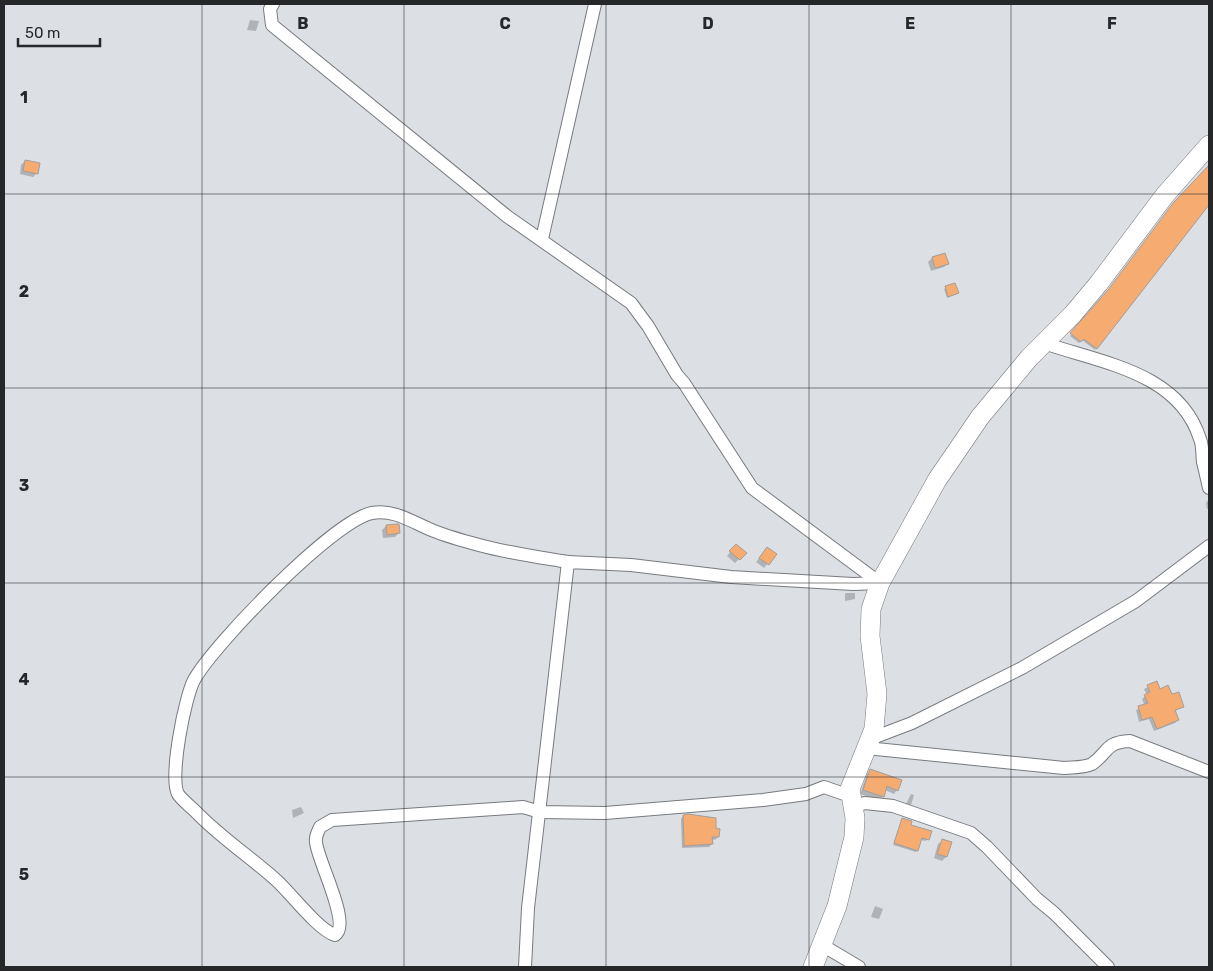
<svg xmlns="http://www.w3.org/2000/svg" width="1213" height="971" font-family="Rubik,sans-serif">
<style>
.shadow{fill:#0003}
.building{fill:#f6ab71;stroke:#a29e9b}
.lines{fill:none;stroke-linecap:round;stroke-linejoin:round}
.street-casing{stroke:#777a7e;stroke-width:14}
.secondary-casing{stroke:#777a7e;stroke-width:20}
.street{stroke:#fff;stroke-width:12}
.secondary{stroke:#fff;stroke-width:19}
.grid{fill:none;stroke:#262729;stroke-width:1;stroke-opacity:0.55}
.grid-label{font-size:16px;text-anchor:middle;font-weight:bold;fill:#262729;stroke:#dcdfe4;stroke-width:5;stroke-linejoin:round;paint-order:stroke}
</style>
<rect width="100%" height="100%" fill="#dcdfe4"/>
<g class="shadow">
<path d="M250 20 259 21 256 31 247 30Z"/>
<path d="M25 161 37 173 33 177 20 174 21 165Z"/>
<path d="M1209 167V206L1208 205 1096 348 1095 350 1082 340 1079 343 1070 336 1107 293 1181 198Z"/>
<path d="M944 254 947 264 944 267 931 271 928 262 932 258Z"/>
<path d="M955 284 958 293 947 298 944 289Z"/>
<path d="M1209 499V508L1207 509 1206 503Z"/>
<path d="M386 526 399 533 395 537 383 538 382 530Z"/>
<path d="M736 545 745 553 735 563 727 556Z"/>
<path d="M764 552 775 554 764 568 756 562Z"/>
<path d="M846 593H855V599L845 601V594Z"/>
<path d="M1156 683 1160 690 1171 696 1183 706 1174 712 1178 720 1175 723 1154 731 1149 719 1139 722 1136 710 1145 706 1142 699 1147 695 1144 689Z"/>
<path d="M870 771 897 790 894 794 885 790 883 796 879 800 860 794 867 774Z"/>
<path d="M911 794 914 795 911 805 906 804Z"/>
<path d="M301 807 304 813 293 818 292 810Z"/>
<path d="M683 816 715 829 718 837 715 840 711 839 712 844 709 847 682 848 681 819Z"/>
<path d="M902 819 909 825 930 832 926 841 921 840 916 852 893 845Z"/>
<path d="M942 841 951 843 946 857 942 861 934 858 938 844Z"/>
<path d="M875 906 883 909 879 919 871 917Z"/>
</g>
<g class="building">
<path d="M25 160 40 163 38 174 23 171Z"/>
<path d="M1209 165V205L1097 349 1084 339 1081 342 1070 333 1108 290 1174 202Z"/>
<path d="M945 253 949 264 935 268 932 257Z"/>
<path d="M955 283 959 293 948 297 945 286Z"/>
<path d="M397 524H399L400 533 387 535 386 525Z"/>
<path d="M736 544 747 553 740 560 729 551Z"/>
<path d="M767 547 777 554 769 565 759 558Z"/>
<path d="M1157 681 1160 689 1168 685 1172 694 1179 692 1184 707 1175 710 1179 720 1157 729 1152 717 1142 720 1138 706 1148 703 1144 695 1150 692 1147 685Z"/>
<path d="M870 769 902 780 898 791 887 786 884 797 863 790Z"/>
<path d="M688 814 716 818V828L720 829 719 837H712L713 844 684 846 683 815Z"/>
<path d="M902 818 912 821 911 825 932 831 929 840 922 838 918 851 894 843Z"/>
<path d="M942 839 952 842 947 857 937 854Z"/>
</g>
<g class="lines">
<g class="street-casing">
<g id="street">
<path d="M273 4 270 9 272 25 508 217 631 303 648 326 677 375 684 383 752 488 880 583"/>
<path d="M542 239 595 4"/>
<path d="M1044 343C1101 363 1179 372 1200 439 1203 446 1202 454 1203 462 1205 470 1207 479 1209 488"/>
<path d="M568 562C538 557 508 553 479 545 464 541 449 537 434 531 413 523 396 509 372 513 334 520 214 644 194 680 185 697 169 777 178 794 182 800 190 806 195 811 220 837 249 856 275 879 290 892 318 930 335 935 352 924 317 860 316 842 315 836 318 832 320 827L332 820 509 808 523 807 540 812 605 813 763 800 806 794 824 787 850 796"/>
<path d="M870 739 912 723 1022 668 1136 601 1209 546"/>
<path d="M866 748 1064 768C1073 767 1084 768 1092 764 1109 752 1105 742 1130 741L1209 772"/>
<path d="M852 807 865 803 893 806 971 833 987 847 1037 899 1054 913 1108 967"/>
<path d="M822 945 859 967"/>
<path d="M525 967 528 908 568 562 631 565 731 577 853 584 880 583"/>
</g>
</g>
<g class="secondary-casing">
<path id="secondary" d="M813 967 837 906 854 837 855 818 850 789 874 729 877 694 870 636 871 609 880 583 937 480 980 417 1029 358 1073 314 1099 283 1165 195 1209 145"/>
</g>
<use href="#street" class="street"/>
<use href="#secondary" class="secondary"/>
</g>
<path class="grid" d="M202 4V967M404 4V967M606 4V967M809 4V967M1011 4V967M4 194H1209M4 388H1209M4 583H1209M4 777H1209"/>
<g class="grid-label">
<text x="303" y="29">B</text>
<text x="505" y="29">C</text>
<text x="708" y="29">D</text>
<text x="910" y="29">E</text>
<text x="1112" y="29">F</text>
<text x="24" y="103">1</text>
<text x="24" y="297">2</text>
<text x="24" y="491">3</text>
<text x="24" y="685">4</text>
<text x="24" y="880">5</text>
</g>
<rect width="1213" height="971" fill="none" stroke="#262729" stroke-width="10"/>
<path d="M18 38v8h82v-8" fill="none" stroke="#262729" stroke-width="2.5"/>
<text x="25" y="38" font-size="15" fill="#262729" stroke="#dcdfe4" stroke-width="4" paint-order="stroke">50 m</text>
</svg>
